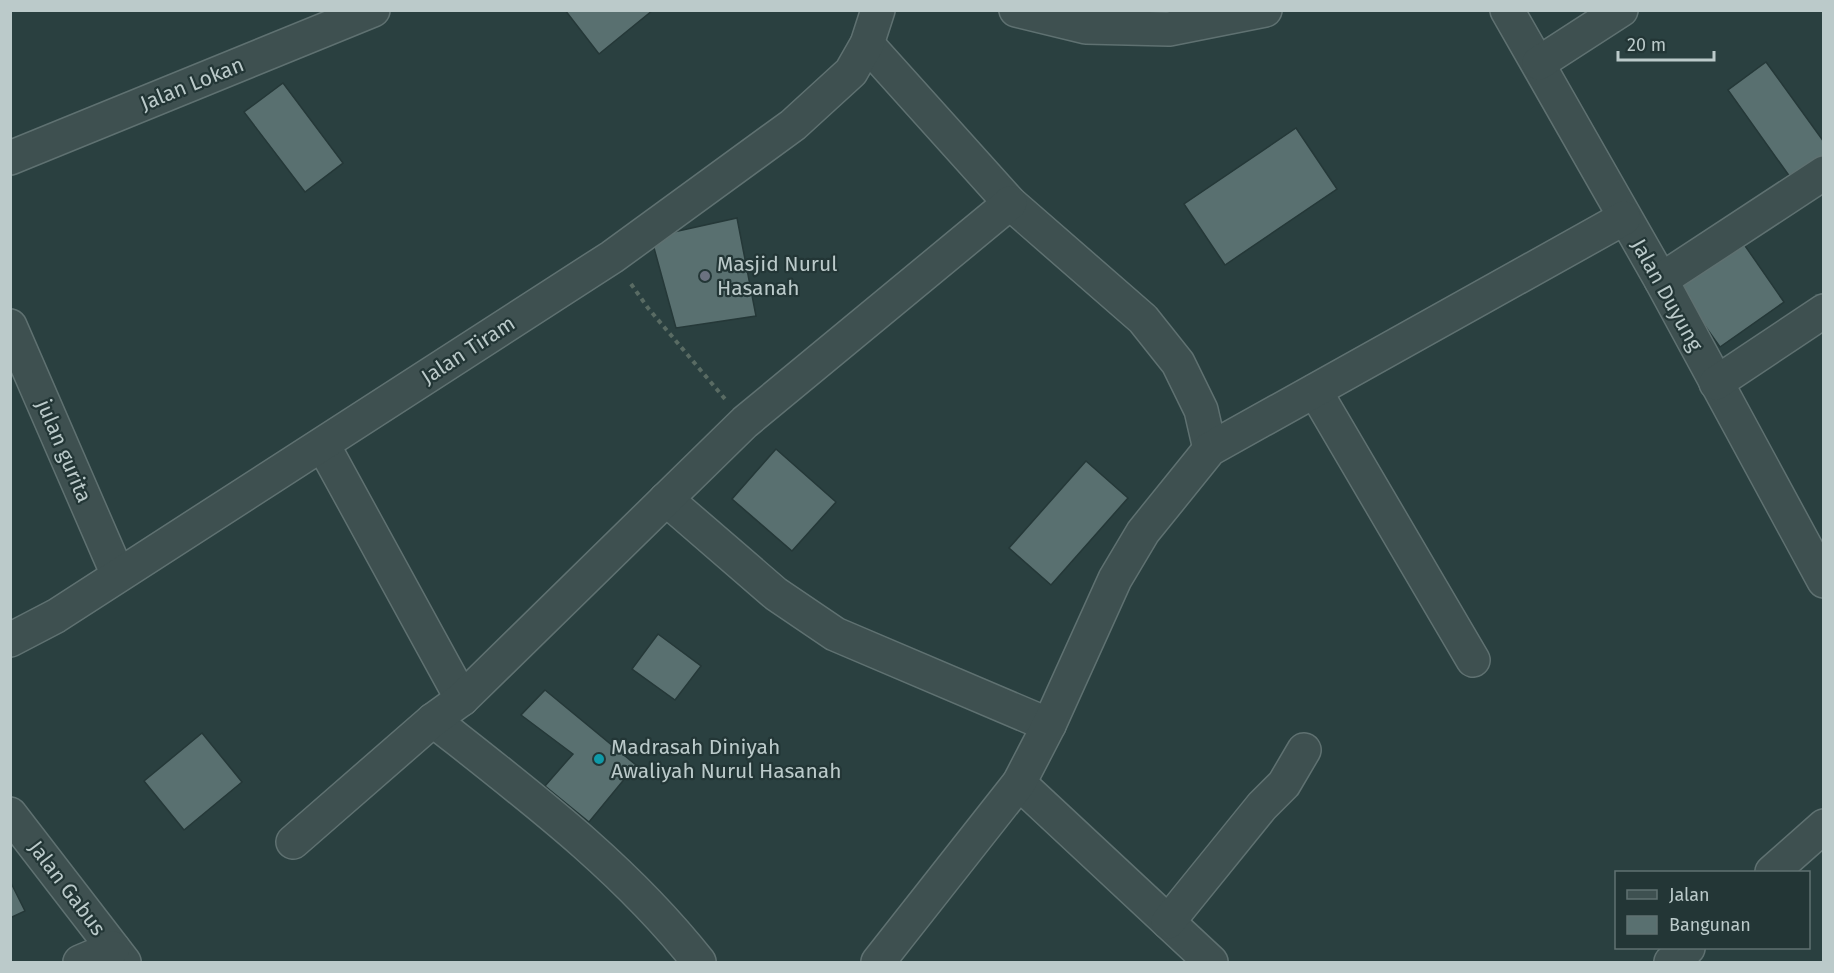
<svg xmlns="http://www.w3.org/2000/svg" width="1834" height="973" font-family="'Fira Sans',sans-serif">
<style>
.building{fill:#597070;stroke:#253838;stroke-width:1.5}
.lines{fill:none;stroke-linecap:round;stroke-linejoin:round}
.minor-casing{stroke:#5f7171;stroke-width:36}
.path{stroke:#596b63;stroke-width:4;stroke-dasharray:4.5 4.5;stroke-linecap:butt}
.minor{stroke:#3e5050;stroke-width:33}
.worship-dot{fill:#6b7280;stroke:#233636;stroke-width:2}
.culture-dot{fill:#0f9aa8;stroke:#233636;stroke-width:2}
.labels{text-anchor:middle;stroke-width:4.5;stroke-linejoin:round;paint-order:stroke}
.street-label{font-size:21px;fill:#bbcaca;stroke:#233636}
.poi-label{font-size:21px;fill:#bbcaca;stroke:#233636;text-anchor:start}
</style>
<rect width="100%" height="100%" fill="#2a4040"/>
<g class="building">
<path d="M565 10H653L599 54Z"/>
<path d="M1766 62 1824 142V164L1795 184 1728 90Z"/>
<path d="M283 83 343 163 305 192 244 112Z"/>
<path d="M1296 128 1337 189 1225 265 1184 204Z"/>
<path d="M737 218 756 316 676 328 651 237Z"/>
<path d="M1741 240 1784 302 1720 347 1676 285Z"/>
<path d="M776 449 836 502 792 551 732 499Z"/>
<path d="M1086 461 1128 498 1051 585 1009 548Z"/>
<path d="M658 634 701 666 675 700 632 669Z"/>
<path d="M545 690 636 765 589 822 545 786 573 754 521 715Z"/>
<path d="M202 733 242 782 184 830 144 781Z"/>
<path d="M10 881 25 911 10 918Z"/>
</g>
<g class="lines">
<g class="minor-casing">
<g id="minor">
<path d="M1016 10 1086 27 1169 29 1265 10"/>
<path d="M1507 10 1661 280 1824 581"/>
<path d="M867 44 1010 203 1143 319 1178 363 1201 410 1210 449"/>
<path d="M1539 63 1621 10"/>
<path d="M10 158 373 10"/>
<path d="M1661 280 1824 173"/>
<path d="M10 326 118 575"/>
<path d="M1716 383 1824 311"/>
<path d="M1315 391 1473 660"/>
<path d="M323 445 462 699"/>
<path d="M666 499 776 594 835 634 1049 725"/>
<path d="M10 640 56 616 612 257 793 125 851 72 867 44 878 10"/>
<path d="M433 720C528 795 624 867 699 962"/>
<path d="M1019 783 1211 962"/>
<path d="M10 814 124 962"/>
<path d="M293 842 433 720 462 699 745 422 1010 203"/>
<path d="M1772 872 1824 826"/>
<path d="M1168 922 1262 806 1284 784 1304 750"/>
<path d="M80 962 113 948"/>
<path d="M878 962 1019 783 1049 725 1115 579 1143 532 1210 449 1624 218"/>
<path d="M1671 962 1688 948"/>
</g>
</g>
<path class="path" d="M631 284 648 308 725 399"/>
<use href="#minor" class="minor"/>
</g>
<circle class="worship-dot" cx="705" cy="276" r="6"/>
<circle class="culture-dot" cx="599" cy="759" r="6"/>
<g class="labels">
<g class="street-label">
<text transform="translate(192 84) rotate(-22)" y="7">Jalan Lokan</text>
<text transform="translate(1667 295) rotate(61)" y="7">Jalan Duyung</text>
<text transform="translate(468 350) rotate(-33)" y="7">Jalan Tiram</text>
<text transform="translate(64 451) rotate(67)" y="7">julan gurita</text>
<text transform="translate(67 888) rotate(53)" y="7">Jalan Gabus</text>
</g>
<g class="poi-label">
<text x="717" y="271">Masjid Nurul<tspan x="717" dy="24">Hasanah</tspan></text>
<text x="611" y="754">Madrasah Diniyah<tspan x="611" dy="24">Awaliyah Nurul Hasanah</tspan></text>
</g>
</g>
<rect width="1834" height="973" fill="none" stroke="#bbcaca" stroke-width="24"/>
<rect x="1615" y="871" width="195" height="78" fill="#233636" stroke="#607171" stroke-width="1.5"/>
<rect x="1627" y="890" width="30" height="9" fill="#3e5050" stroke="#607171" stroke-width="1.5"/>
<text x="1669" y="901" font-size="18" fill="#bbcaca">Jalan</text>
<rect x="1627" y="916" width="30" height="18" fill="#597070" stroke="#607171" stroke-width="1.5"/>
<text x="1669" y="931" font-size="18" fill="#bbcaca">Bangunan</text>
<path d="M1618 51v9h96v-9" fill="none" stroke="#bbcaca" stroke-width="3"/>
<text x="1627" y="51" font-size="18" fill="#bbcaca" stroke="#233636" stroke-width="4.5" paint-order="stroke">20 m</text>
</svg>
